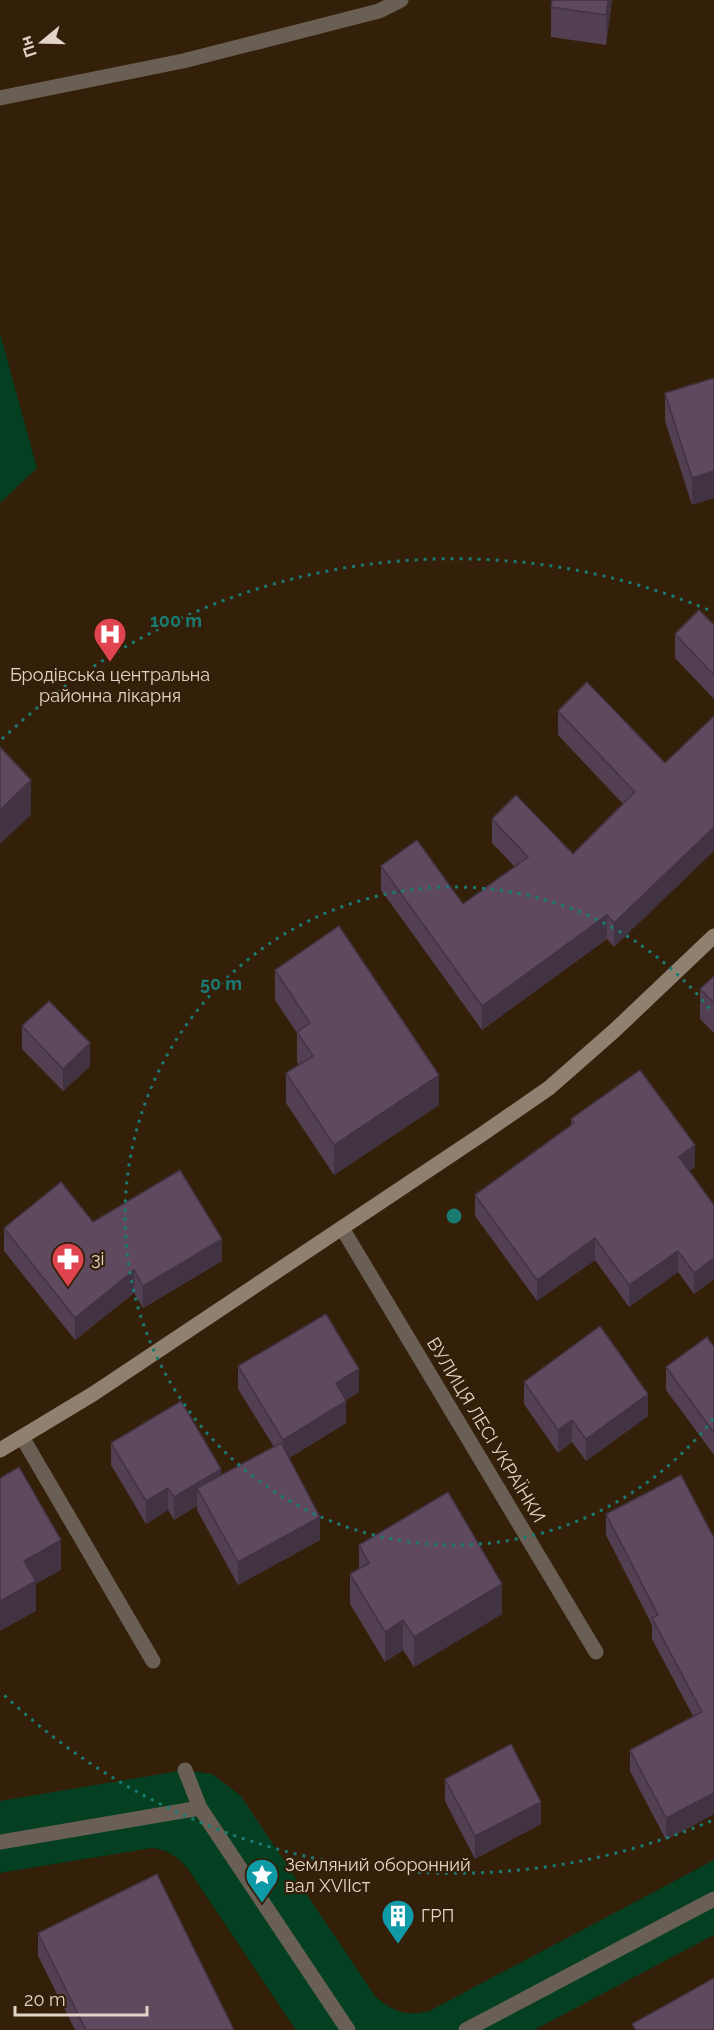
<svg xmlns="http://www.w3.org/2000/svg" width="714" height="2030" font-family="Raleway,sans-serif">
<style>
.green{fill:#053f21}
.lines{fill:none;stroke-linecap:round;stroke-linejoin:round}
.street{stroke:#695f54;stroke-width:15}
.secondary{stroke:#8f806f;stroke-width:15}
.wall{fill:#523f52}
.shaded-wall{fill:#423342}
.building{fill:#5f495f;stroke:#423342;stroke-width:1.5}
.ring{fill:none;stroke:#1a7b72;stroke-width:3;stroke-dasharray:3 6}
.labels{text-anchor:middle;stroke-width:4.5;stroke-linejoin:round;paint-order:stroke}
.poi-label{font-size:18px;fill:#e3d4c8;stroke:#341f09;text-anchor:start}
.street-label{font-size:18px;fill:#e3d4c8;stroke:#341f09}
.centre{fill:#1a7b72;stroke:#341f09;stroke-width:3}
.ring-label{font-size:18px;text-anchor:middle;font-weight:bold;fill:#1a7b72;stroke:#341f09;stroke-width:4.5;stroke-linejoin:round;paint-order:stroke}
</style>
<rect width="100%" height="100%" fill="#341f09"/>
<g class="green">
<path d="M0 333 37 468 0 503Z"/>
<path d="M185 1770 212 1774 240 1795 375 1996C392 2011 406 2017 429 2011L714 1860V1935L534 2030H296L188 1869C178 1857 168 1850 152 1848L0 1873V1801Z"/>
</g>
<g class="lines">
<g class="street">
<path d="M0 98 183 61 379 11 401 0"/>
<path d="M342 1228 596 1652"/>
<path d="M22 1437 153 1661"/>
<path d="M185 1770 200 1808 348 2030"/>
<path d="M0 1842 200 1808"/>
<path d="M466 2030 714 1899"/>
</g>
<path class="secondary" d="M0 1450 93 1394 481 1135 549 1088 615 1030 714 936"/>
</g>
<g class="wall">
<path d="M612 0 606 45 551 37V7Z"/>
<path d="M714 378 692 505 665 421V393Z"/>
<path d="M714 625V699L675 658V634Z"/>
<path d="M558 711 665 763 614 947 607 939 482 1030 381 890V866L463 904 515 867 492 843V819L573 854 623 804 558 735Z"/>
<path d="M275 970 439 1105 334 1175 286 1103V1073L299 1065 297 1062V1033L275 1000Z"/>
<path d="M714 976V1033L700 1019V989Z"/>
<path d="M22 1026 90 1066 63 1091 22 1049Z"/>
<path d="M571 1119 695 1167 689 1171 714 1205V1279L694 1294 678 1272 629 1307 595 1260 537 1301 475 1216V1195L571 1125Z"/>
<path d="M93 1222 222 1261 143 1308 134 1293 75 1340 4 1251V1228Z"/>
<path d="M714 1347V1455L666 1390V1367Z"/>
<path d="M238 1366 359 1392 346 1400V1423L289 1458 320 1540 238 1585 197 1510V1506L174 1520 168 1510 146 1524 111 1465V1443L221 1475 274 1447 238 1389Z"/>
<path d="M524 1382 648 1416 586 1461 572 1442 558 1453 524 1404Z"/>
<path d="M606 1514 714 1538V1814L666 1840 630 1771V1750L693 1716 652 1639V1625L606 1535Z"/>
<path d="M359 1545 502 1614 414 1667 403 1650 385 1662 350 1604V1574L359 1569Z"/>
<path d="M445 1779 541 1824 475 1859 445 1801Z"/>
<path d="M38 1933 234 2030H75L38 1956Z"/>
</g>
<g class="shaded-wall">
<path d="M608 0H612L606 45V15Z"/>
<path d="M714 471V498L692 505V478Z"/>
<path d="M31 780V815L0 844V810Z"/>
<path d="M714 827V851L614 947V923Z"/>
<path d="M607 915V939L482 1030V1006Z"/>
<path d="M90 1043V1066L63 1091V1069Z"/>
<path d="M439 1075V1105L334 1175V1145Z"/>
<path d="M695 1145V1167L679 1179V1157Z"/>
<path d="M595 1238V1260L537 1301V1280Z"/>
<path d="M222 1239V1261L143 1308V1286Z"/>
<path d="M678 1251V1272L629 1307V1285Z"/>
<path d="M714 1258V1279L694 1294V1273Z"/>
<path d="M134 1270V1293L75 1340V1318Z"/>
<path d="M359 1369V1392L336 1406V1383Z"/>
<path d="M648 1394V1416L586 1461V1439Z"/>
<path d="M346 1401V1423L283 1462V1440Z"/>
<path d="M572 1420V1442L558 1453V1430Z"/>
<path d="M221 1469V1491L197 1488V1506L174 1520V1497Z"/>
<path d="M168 1488V1510L146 1524V1501Z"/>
<path d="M320 1517V1540L238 1585V1562Z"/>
<path d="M61 1540V1570L36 1584V1611L0 1631V1601L24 1561Z"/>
<path d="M502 1584V1614L414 1667V1637Z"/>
<path d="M403 1620V1650L385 1662V1632Z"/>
<path d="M714 1793V1814L666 1840V1818Z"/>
<path d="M541 1802V1824L475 1859V1836Z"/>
</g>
<g class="building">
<path d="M552 0H608L606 15 551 7Z"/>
<path d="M714 378V471L692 478 665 393Z"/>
<path d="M699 610 714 625V675L675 634Z"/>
<path d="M587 682 665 763 714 716V827L614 923 607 915 482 1006 381 866 417 840 463 904 528 857 492 819 516 795 573 854 635 792 558 711Z"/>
<path d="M0 747 31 780 0 810Z"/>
<path d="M339 926 439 1075 334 1145 286 1073 313 1056 297 1032 310 1023 275 970Z"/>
<path d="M714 976V1003L700 989Z"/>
<path d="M49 1001 90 1043 63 1069 22 1026Z"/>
<path d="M640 1070 695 1145 679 1157 714 1205V1258L694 1273 678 1251 629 1285 595 1238 537 1280 475 1195 574 1123 571 1119Z"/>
<path d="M180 1170 222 1239 143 1286 134 1270 75 1318 4 1228 61 1182 93 1222Z"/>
<path d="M326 1314 359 1369 336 1383 346 1401 283 1440 238 1366Z"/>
<path d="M600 1326 648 1394 586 1439 572 1420 558 1430 524 1382Z"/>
<path d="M707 1337 714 1347V1433L666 1367Z"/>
<path d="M181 1401 221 1469 174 1497 168 1488 146 1501 111 1443Z"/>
<path d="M281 1443 320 1517 238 1562 197 1488Z"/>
<path d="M19 1467 61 1540 24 1561 36 1581 0 1601V1478Z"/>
<path d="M681 1475 714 1538V1793L666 1818 630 1750 702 1712 652 1618 658 1615 606 1514Z"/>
<path d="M448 1492 502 1584 414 1637 403 1620 385 1632 350 1574 369 1563 359 1545Z"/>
<path d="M511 1744 541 1802 475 1836 445 1779Z"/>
<path d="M157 1874 234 2030H86L38 1933Z"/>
<path d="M714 1978V2030H636L632 2024Z"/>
</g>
<g class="ring">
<path d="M713 1419A329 329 0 1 1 713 1013"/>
<path d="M711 1821A657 657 0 0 1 2 1693M2 739A657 657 0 0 1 711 611"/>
</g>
<defs>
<g id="hospital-pin" transform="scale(1.725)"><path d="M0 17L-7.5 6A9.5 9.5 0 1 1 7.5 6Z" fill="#e0444e" stroke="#341f09"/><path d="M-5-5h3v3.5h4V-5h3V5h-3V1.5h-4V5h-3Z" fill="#fff"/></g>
<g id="pharmacy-pin" transform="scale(1.725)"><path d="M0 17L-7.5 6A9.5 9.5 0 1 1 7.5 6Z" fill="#e0444e" stroke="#341f09"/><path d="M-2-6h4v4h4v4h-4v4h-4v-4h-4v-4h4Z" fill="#fff"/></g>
<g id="sight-pin" transform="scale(1.725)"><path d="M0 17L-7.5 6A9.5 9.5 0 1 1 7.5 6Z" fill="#0f9aa8" stroke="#341f09"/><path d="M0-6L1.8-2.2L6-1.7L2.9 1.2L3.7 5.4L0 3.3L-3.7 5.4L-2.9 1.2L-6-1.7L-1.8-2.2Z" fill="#fff"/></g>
<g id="building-pin" transform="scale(1.725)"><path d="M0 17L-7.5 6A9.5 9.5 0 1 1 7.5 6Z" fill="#0f9aa8" stroke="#341f09"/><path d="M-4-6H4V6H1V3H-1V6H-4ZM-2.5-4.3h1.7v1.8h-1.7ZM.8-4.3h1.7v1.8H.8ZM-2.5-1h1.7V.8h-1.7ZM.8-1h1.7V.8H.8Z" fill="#fff"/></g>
</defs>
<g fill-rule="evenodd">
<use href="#hospital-pin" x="110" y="634"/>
<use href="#pharmacy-pin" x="68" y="1259"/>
<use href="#sight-pin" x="262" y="1875"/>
<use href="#building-pin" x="398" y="1916"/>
</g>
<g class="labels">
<g class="poi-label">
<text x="110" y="681" text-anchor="middle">Бродівська центральна<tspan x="110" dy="21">районна лікарня</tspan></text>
<text x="91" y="1265">3і</text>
<text x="285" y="1871">Земляний оборонний<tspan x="285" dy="21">вал XVIIст</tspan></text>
<text x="421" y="1922">ГРП</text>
</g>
<g class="street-label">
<text transform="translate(486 1430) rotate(59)" y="6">ВУЛИЦЯ ЛЕСІ УКРАЇНКИ</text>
</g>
</g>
<circle cx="454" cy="1216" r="9" class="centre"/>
<g class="ring-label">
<text x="176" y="627">100 m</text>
<text x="221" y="990">50 m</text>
</g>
<g transform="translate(42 42) rotate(251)" stroke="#341f09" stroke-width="4.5" paint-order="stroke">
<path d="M0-4.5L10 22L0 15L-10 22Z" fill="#e3d4c8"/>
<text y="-9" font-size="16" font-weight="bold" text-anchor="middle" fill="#e3d4c8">Пн</text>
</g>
<path d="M15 2006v9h132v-9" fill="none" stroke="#e3d4c8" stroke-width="3"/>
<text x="24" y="2006" font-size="18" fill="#e3d4c8" stroke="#341f09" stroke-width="4.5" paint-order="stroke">20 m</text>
</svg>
